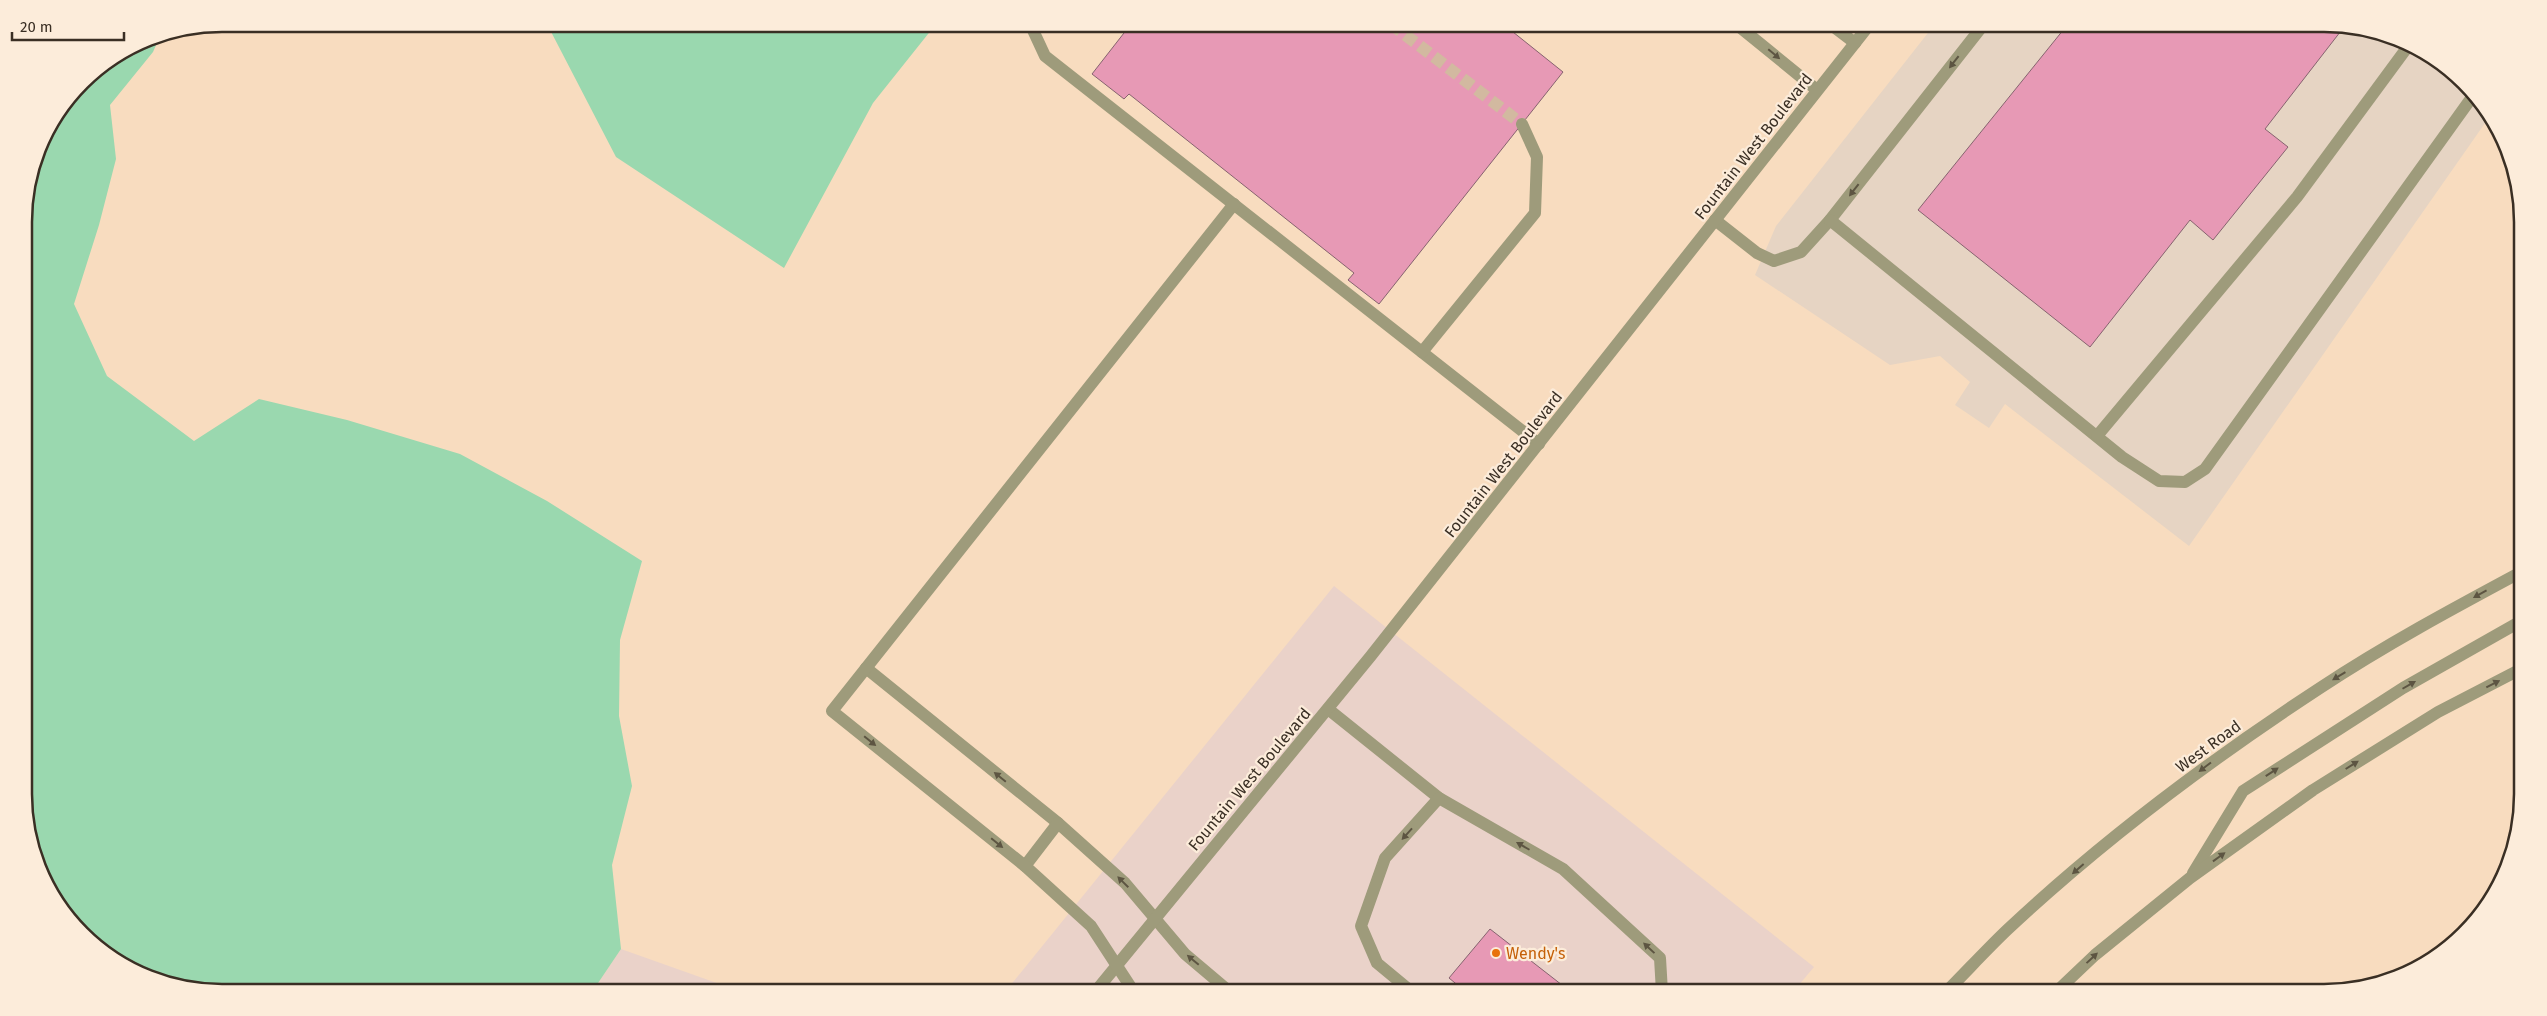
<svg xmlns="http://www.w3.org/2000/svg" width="2547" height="1016" font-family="'Fira Sans',sans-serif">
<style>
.commercial{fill:#ead2c9}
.education{fill:#e6d4c3}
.green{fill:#9ad8af}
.building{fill:#e799b5;stroke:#86636f}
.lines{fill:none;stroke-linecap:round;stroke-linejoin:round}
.minor-tunnel{stroke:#d2b9a0;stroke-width:12;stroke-dasharray:12 6;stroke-linecap:butt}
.minor{stroke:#9e9b7b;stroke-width:12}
.oneway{fill:#5d5542}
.food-dot{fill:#e8710a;stroke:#fcecda;stroke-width:2}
.labels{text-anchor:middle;stroke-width:4.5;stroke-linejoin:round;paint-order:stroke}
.street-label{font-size:16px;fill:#3a2f24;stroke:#fcecda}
.food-label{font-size:16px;fill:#c56008;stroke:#fcecda;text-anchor:start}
.rim{fill:none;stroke:#3a2f24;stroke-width:2.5}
</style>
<rect width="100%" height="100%" fill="#f8dcbf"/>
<g class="commercial">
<path d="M1334 586 1814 967 1793 992H1005Z"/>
<path d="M621 949 742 992H592Z"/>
</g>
<path class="education" d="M1935 24H2324L2389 34 2435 57 2474 92 2490 116 2189 546 2005 404 1989 428 1955 405 1970 382 1940 356 1890 365 1755 275 1776 226Z"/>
<g class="green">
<path d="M547 24H936L873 103 784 268 616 157Z"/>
<path d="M160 36 153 52 110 105 116 159 99 225 74 304 107 376 194 441 259 399 347 420 460 454 547 501 642 561 620 640 619 716 632 786 612 865 621 949 592 992H223L158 982 112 959 73 924 44 881 28 832 24 209 44 134 91 73 147 39Z"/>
</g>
<g class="building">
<path d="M1131 24H1503L1563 72 1379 304 1348 280 1354 273 1129 94 1124 99 1092 74Z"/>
<path d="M2068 24H2324L2344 27 2265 129 2288 147 2213 240 2190 220 2090 347 1918 210Z"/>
<path d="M1490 929 1571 992H1466L1449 978Z"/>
</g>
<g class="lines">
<path class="minor-tunnel" d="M1391 24 1522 124"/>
<g class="minor">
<path d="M1033 24 1032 28 1045 56 1539 444"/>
<path d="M1736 24 1817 90"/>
<path d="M1830 24 1855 43"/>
<path d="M1715 220 1757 253 1774 261 1801 252 1830 220 1984 24"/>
<path d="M1830 220 2122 457 2159 481 2185 482 2205 469 2475 93"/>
<path d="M1422 352 1535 213 1537 157 1522 124"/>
<path d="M2097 436 2297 197 2409 45"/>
<path d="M866 668 1058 823 1125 883 1185 954 1230 992"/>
<path d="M1328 709 1439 798 1563 869 1660 958 1662 992"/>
<path d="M1025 866 1058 823"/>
<path d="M2193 873 2243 791 2403 688 2523 620"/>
<path d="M1095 992 1370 657 1870 24"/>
<path d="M1134 992 1091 926 1025 866 832 711 1234 204"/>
<path d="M1412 992 1377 963 1361 926 1385 858 1439 798"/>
<path d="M1946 992C1966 972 1986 950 2007 930 2103 840 2210 760 2320 688 2385 645 2454 608 2523 571"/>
<path d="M2056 992 2095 955 2190 878 2313 790 2438 712 2523 668"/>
</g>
</g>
<defs><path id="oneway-solid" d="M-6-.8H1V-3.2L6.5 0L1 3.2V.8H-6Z" transform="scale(1.25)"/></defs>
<g class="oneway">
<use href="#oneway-solid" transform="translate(1774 54) rotate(40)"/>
<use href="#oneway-solid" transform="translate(1954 62) rotate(128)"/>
<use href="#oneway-solid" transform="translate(1854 190) rotate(128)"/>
<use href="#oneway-solid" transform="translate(2480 594) rotate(151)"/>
<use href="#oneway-solid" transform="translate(2339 676) rotate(149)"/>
<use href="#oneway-solid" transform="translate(2493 684) rotate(-27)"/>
<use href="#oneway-solid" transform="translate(2409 685) rotate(-30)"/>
<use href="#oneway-solid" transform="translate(870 741) rotate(39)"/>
<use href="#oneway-solid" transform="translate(2352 765) rotate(-32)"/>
<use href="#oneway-solid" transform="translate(2205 767) rotate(143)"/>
<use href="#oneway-solid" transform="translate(2272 772) rotate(-33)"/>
<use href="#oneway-solid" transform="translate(1000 777) rotate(-141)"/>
<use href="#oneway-solid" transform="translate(1407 834) rotate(132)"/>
<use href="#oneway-solid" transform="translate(997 843) rotate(39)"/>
<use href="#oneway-solid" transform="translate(1523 846) rotate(-150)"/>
<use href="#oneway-solid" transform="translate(2219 857) rotate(-36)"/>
<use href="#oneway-solid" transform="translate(2078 869) rotate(139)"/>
<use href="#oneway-solid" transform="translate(1123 882) rotate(-135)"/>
<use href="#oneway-solid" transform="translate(1649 948) rotate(-137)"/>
<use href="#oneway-solid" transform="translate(2092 958) rotate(-43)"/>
<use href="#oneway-solid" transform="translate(1193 960) rotate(-140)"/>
</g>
<circle class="food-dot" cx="1496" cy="953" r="5"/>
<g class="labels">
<g class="street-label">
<text transform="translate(1753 146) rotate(-52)" y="6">Fountain West Boulevard</text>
<text transform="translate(1503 464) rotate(-52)" y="6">Fountain West Boulevard</text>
<text transform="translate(2208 746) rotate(-36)" y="6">West Road</text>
<text transform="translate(1249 779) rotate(-50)" y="6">Fountain West Boulevard</text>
</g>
<g class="food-label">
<text x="1506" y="959">Wendy's</text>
</g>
</g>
<path d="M0 0H2547V1016H0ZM222 32H2324A190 190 0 0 1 2514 222V794A190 190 0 0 1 2324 984H222A190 190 0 0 1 32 794V222A190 190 0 0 1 222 32Z" fill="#fcecda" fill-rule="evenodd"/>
<path class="rim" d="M222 32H2324A190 190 0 0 1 2514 222V794A190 190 0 0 1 2324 984H222A190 190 0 0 1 32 794V222A190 190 0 0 1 222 32Z"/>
<path d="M12 32v8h112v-8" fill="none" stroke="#3a2f24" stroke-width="2.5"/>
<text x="20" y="32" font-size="15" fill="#3a2f24" stroke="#fcecda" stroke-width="4" paint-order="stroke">20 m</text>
</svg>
